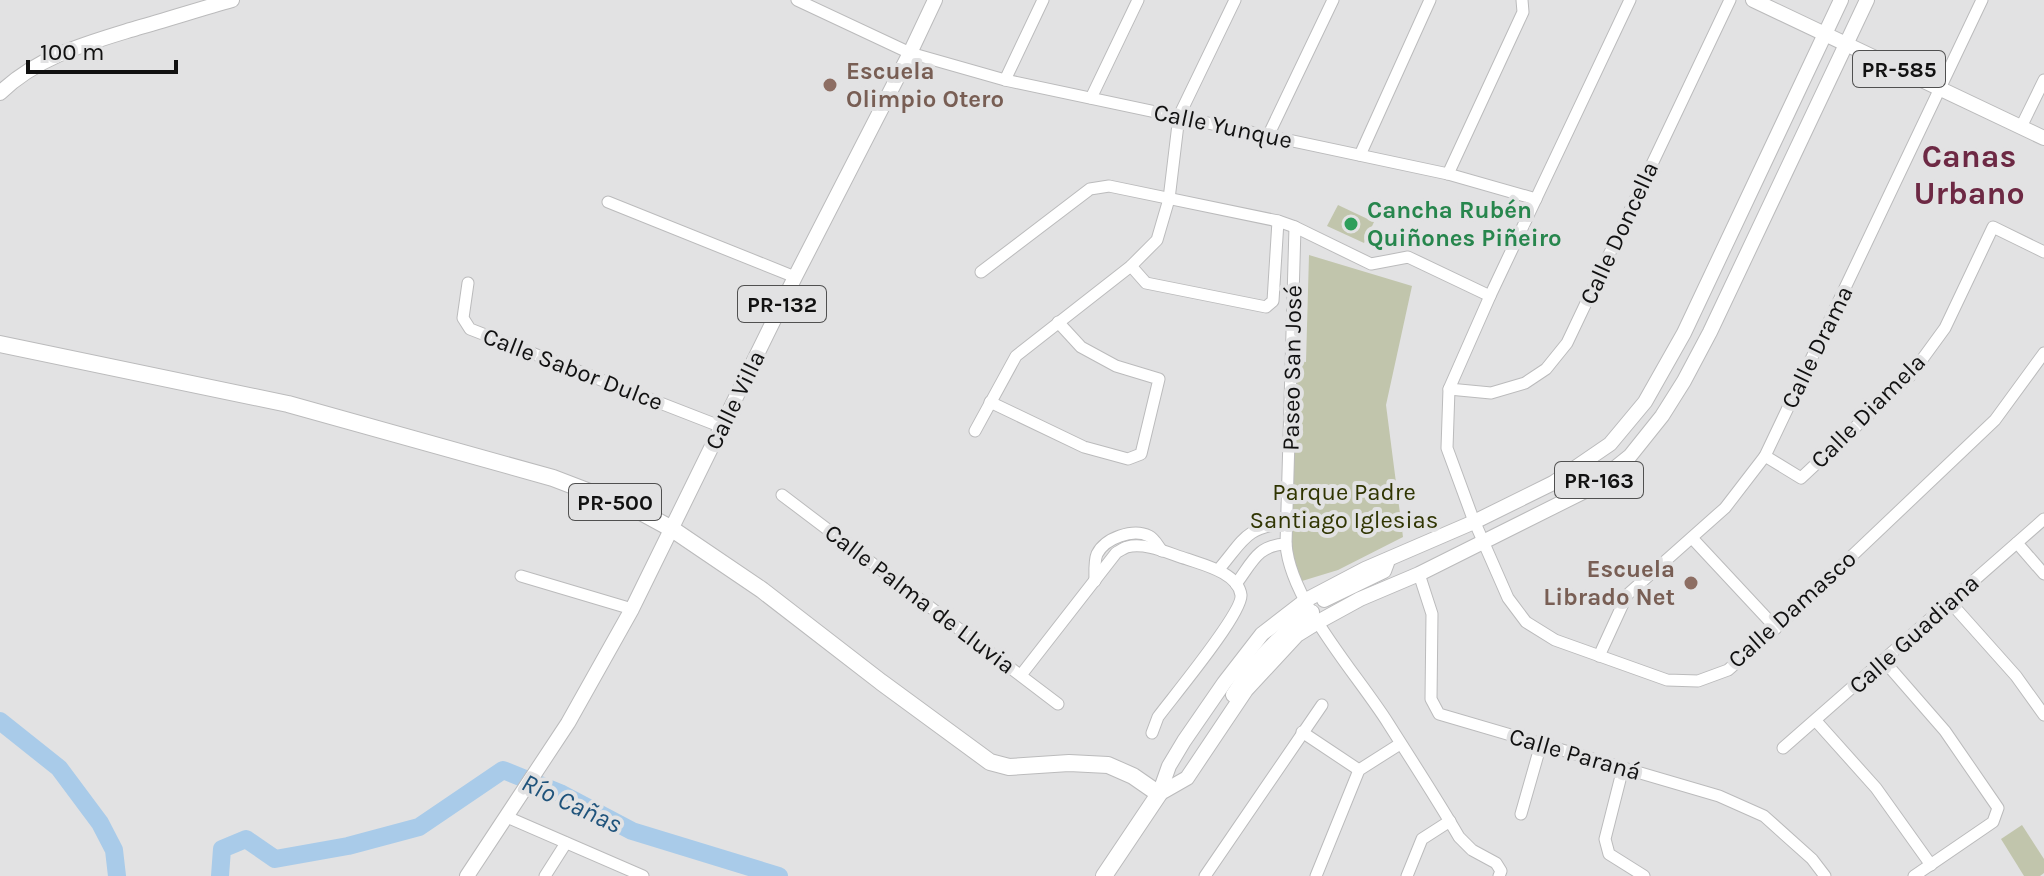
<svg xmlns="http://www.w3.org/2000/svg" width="2044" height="876" font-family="Karla,sans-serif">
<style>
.green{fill:#c1c5ac}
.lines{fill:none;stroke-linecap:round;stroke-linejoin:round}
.river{stroke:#a9cbe9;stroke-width:18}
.minor-casing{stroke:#bbbbbc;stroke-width:13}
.major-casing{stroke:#bbbbbc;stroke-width:16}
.highway-casing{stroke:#bbbbbc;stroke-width:18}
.minor{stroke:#fff;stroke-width:11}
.major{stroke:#fff;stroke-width:14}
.highway{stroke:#fff;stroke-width:16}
.education-dot{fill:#8d6e63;stroke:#e2e2e3;stroke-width:3}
.leisure-dot{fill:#2e9e5b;stroke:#e2e2e3;stroke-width:3}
.labels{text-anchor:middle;stroke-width:8;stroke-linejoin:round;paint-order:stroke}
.shield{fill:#e2e2e3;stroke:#505050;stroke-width:2}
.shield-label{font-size:22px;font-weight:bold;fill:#111}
.education-label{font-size:24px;font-weight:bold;fill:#785e54;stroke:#e2e2e3;text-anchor:start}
.street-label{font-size:24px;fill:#111;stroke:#e2e2e3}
.leisure-label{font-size:24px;font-weight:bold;fill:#27864d;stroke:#e2e2e3;text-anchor:start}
.park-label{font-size:24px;fill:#303502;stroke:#e2e2e3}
.water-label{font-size:26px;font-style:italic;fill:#1f537b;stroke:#e2e2e3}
.district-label{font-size:32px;font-weight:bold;fill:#6d2944;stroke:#e2e2e3}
</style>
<rect width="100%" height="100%" fill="#e2e2e3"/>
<g class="green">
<path d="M1338 205 1374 222 1364 243 1327 226Z"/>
<path d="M1309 255 1412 286 1386 405 1403 537 1338 570 1302 581 1290 558 1295 361 1306 362Z"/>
<path d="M2022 825 2044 859V873L2040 876H2024L2001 839Z"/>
</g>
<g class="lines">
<g class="river">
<path d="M0 721 59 768 100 823 114 850 117 876"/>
<path d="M220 876 222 849 246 839 275 859 348 846 419 827 503 770 560 793 632 831 779 876"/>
</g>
<g class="minor-casing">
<g id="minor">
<path d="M797 0 910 53 1005 80 1448 174 1536 199"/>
<path d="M1630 0 1490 296 1449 389 1447 448 1472 516 1508 598 1526 622 1555 640 1667 680 1698 681 1728 670 1776 628 1995 420 2044 353"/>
<path d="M1005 80 1043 0"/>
<path d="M1091 98 1138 0"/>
<path d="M2021 127 2044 80"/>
<path d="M1268 136 1333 0"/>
<path d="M1360 155 1430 0"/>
<path d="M1448 174 1523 12 1522 0"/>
<path d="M608 202 795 277"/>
<path d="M1295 227 1286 544C1290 601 1357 674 1388 723 1412 761 1437 799 1459 837L1472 850 1496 863 1501 871 1499 876"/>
<path d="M1131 266 1146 283 1266 307 1273 301 1278 221"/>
<path d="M981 272 1090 189 1109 186 1278 221 1295 227 1371 264 1408 257 1490 296"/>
<path d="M468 283 463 318 470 329 722 427"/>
<path d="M1449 389 1491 393 1525 383 1546 369 1567 343 1730 0"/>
<path d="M990 402 1084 447 1128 459 1141 454 1159 379 1116 366 1081 347 1058 322"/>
<path d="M975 431 1016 356 1131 266 1157 240 1169 199 1179 116 1235 0"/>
<path d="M1765 456 1801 478 1910 376 1945 328 1993 227 2044 252"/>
<path d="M782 495 1058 704"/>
<path d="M1692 538 1776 628"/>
<path d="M2017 543 2044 574"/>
<path d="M1219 569C1246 537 1244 529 1288 522"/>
<path d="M1419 574 1432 614 1431 699 1439 714 1719 796 1764 816 1812 859 1825 876"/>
<path d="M521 576 632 609"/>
<path d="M1095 581C1095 573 1094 561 1097 554 1105 538 1133 528 1149 536 1155 539 1158 546 1162 551"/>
<path d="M1236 584C1252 563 1257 545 1286 544"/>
<path d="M1950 602 2016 676 2044 715"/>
<path d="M1599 656 1627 595 1725 508 1765 456 1982 0"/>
<path d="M1884 661 1945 731 1998 808 1993 822 1914 876"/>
<path d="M1021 675 1116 553C1117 552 1126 547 1127 547 1146 542 1170 554 1187 559 1204 565 1238 573 1241 595 1243 613 1172 698 1158 717L1152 733"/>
<path d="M1816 721 1876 788 1931 865"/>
<path d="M1302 732 1359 770"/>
<path d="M1783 748 2044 519"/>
<path d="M1623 768 1605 839 1609 854 1644 876"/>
<path d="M1521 814 1541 744"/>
<path d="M507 817 643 876"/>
<path d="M545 876 566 843"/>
<path d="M1205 876 1322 705"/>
<path d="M1316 876 1359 770 1400 744"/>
<path d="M1407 876 1422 839 1450 821"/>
</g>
</g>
<g class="major-casing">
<g id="major">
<path d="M1753 0 2044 138"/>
<path d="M0 93C38 56 88 43 137 28 169 19 200 9 232 0"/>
<path d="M1324 600 1384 571 1387 563"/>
<path d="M1233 695C1254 661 1280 634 1312 612"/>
<path d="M1159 794 1187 778 1246 690 1297 635 1318 622 1360 599 1419 574 1589 489 1630 456 1662 416 1684 381 1710 332 1867 0"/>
<path d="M1159 794 1169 766 1184 741 1224 683 1262 634 1306 600 1365 569 1474 522 1553 483 1610 444 1645 402 1684 333 1841 0"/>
<path d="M467 876 568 723 632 609 795 277 910 53 935 0"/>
</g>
</g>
<g class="highway-casing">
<path id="highway" d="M0 344 288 404 553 478 639 511 672 529 762 590 881 682 990 762 1009 767 1069 763 1108 765 1133 776 1159 794 1104 876"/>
</g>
<use href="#minor" class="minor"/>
<use href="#major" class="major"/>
<use href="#highway" class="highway"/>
</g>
<g class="education-dot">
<circle cx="830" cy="85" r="8"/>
<circle cx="1691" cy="583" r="8"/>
</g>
<circle class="leisure-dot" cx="1351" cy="224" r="8"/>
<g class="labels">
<g class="shield">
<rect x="1853" y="51" width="92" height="36" rx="6"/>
<rect x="738" y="286" width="88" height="36" rx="6"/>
<rect x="1555" y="462" width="88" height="36" rx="6"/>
<rect x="569" y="484" width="92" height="36" rx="6"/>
</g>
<g class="shield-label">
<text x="1899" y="77">PR-585</text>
<text x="782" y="312">PR-132</text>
<text x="1599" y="488">PR-163</text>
<text x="615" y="510">PR-500</text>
</g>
<g class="education-label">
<text x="846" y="79">Escuela<tspan x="846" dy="28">Olimpio Otero</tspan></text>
<text x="1675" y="577" text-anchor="end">Escuela<tspan x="1675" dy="28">Librado Net</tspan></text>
</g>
<g class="street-label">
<text transform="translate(1223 126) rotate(12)" y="8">Calle Yunque</text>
<text transform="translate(1619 233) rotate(-65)" y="8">Calle Doncella</text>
<text transform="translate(1817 347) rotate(-64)" y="8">Calle Drama</text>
<text transform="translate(1292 368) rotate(-89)" y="8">Paseo San José</text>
<text transform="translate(573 369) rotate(21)" y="8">Calle Sabor Dulce</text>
<text transform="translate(735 400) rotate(-64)" y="8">Calle Villa</text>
<text transform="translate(1868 411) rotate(-45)" y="8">Calle Diamela</text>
<text transform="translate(920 599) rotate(37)" y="8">Calle Palma de Lluvia</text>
<text transform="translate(1792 609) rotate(-42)" y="8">Calle Damasco</text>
<text transform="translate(1914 634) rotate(-42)" y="8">Calle Guadiana</text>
<text transform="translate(1575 754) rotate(16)" y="8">Calle Paraná</text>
</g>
<g class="leisure-label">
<text x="1367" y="218">Cancha Rubén<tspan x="1367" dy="28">Quiñones Piñeiro</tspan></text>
</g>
<g class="park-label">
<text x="1344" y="500">Parque Padre<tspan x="1344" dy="28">Santiago Iglesias</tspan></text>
</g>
<g class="water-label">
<text transform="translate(572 803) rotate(25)" y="9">Río Cañas</text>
</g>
<g class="district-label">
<text x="1969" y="167">Canas<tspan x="1969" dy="37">Urbano</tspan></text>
</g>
</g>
<path d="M28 60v12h148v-12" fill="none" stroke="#111111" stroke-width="4"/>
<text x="40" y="60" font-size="24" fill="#111111" stroke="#e2e2e3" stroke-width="6" paint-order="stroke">100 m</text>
</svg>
